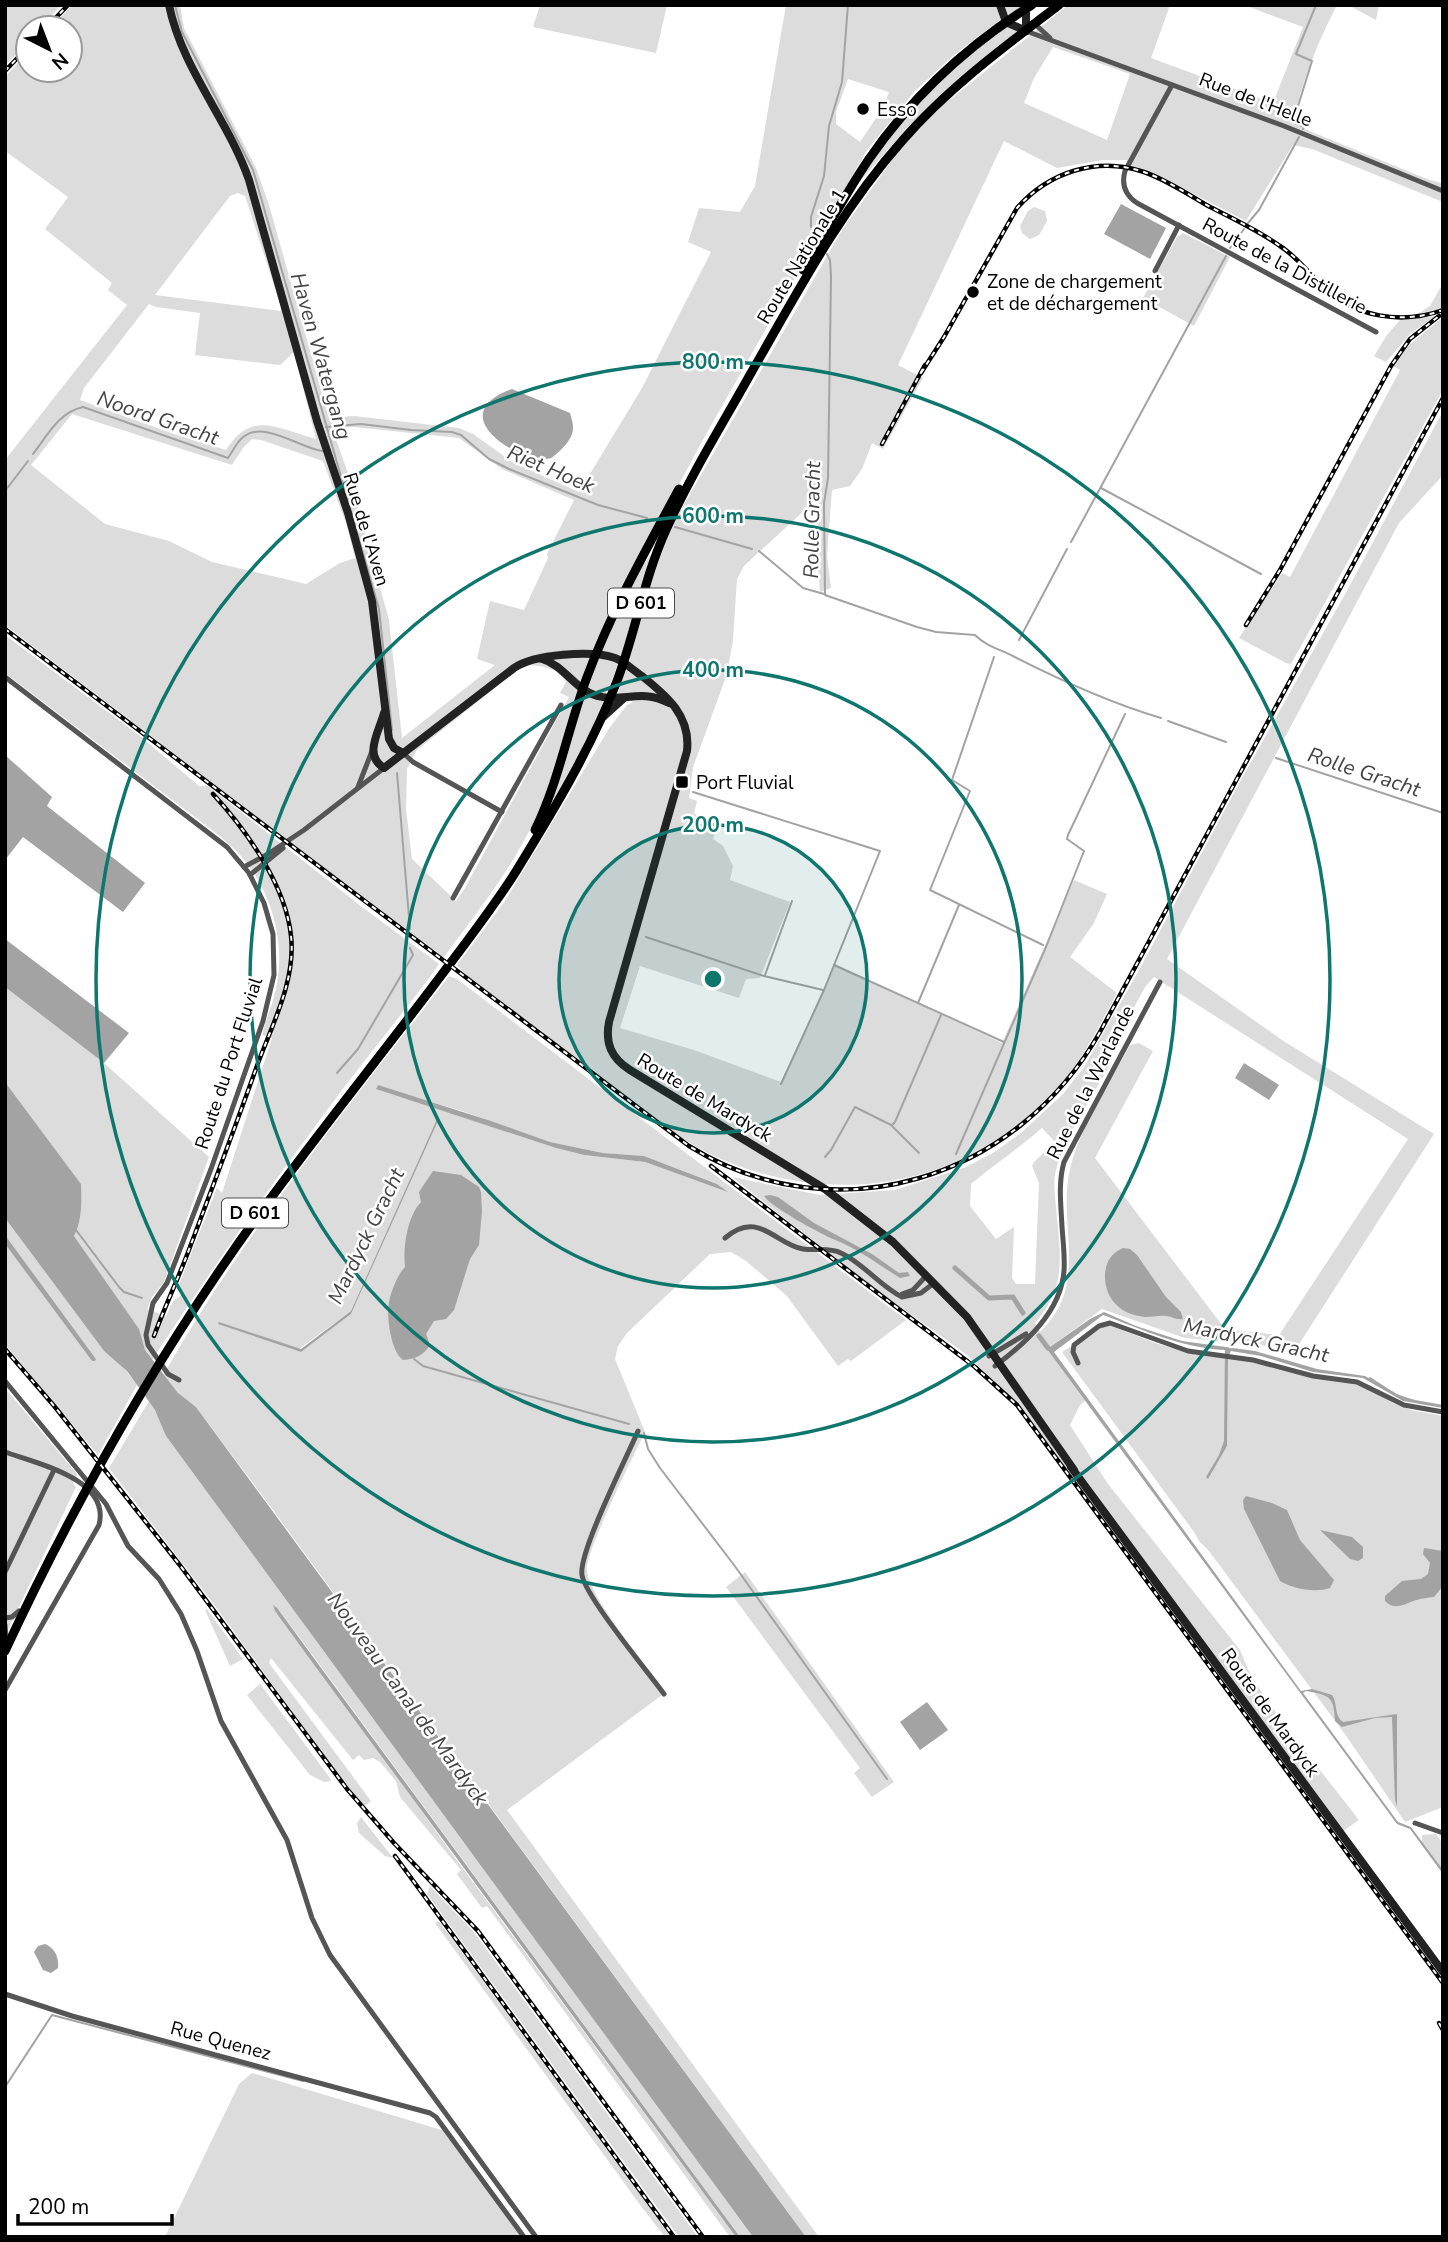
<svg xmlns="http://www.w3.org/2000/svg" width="1448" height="2242" font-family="'Nunito Sans',sans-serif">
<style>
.green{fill:#dcdcdc;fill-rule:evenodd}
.water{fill:#a3a3a3}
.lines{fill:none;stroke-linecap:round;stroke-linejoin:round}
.stream{stroke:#a3a3a3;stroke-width:2}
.canal{stroke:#a3a3a3;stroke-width:5}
.street{stroke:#555;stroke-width:5}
.secondary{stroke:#222;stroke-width:8}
.primary{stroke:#000;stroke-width:9}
.rail-casing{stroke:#000;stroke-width:4.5}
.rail{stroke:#fff;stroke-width:2;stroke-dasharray:5;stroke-linecap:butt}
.ring{fill:none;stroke:#0f766e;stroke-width:3.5}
.poi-dot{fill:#000;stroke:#fff;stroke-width:2.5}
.labels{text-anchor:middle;stroke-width:5;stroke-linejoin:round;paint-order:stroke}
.shield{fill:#fff;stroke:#4c4c4c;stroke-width:2}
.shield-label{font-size:18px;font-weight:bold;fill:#000}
.street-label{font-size:19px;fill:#000;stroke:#fff}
.poi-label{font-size:19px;fill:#000;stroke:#fff;text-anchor:start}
.water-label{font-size:21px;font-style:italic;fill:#444;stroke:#fff}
.centre{fill:#0f766e;stroke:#fff;stroke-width:3.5}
.ring-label{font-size:21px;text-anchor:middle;font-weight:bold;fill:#0f766e;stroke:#fff;stroke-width:5;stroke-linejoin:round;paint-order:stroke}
</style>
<rect width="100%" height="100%" fill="#fff"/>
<g class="green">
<path d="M5 5H61L40 28H28V41L5 66Z"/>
<path d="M72 5H180L184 28 256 168 269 205 329 418 354 416 459 428 473 434 514 463 579 492 642 388 711 252 688 242 699 208 740 212 755 186 786 5H1024L992 26 954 55 915 91 867 150 700 445 599 635C574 689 564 748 542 803 519 860 479 910 443 958L5 625V460L127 305 108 290 112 283 45 229 68 197 5 151V77L28 52V70H70V28H51ZM848 79 889 92 883 108 860 142 836 124V112ZM238 193 245 196 281 307V311L155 295 230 196ZM149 304 156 307 200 313 195 355 280 365 294 352 316 439C278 429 252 409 226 450L174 434 80 400 84 388ZM72 414 232 465 243 448 252 439 261 440 323 461 346 523 355 558 340 563 306 584 212 562 169 541 105 524 31 465ZM354 427 459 438 502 469 574 500 547 554 548 558 524 610 490 601 477 659 495 665 402 738 389 620 350 479 332 428ZM524 665C541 666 556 666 566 682L560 693 569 697 465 888 456 901 412 859 406 809 407 769 417 750Z"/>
<path d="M540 5H667L656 53 533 27Z"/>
<path d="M1068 5H1170L1151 58 1273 103 1303 27 1244 5H1337C1317 43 1303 80 1293 121L1295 125 1427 179 1441 183 1443 180V202L1312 149 1293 145 1246 221 1161 177 1126 164 1127 160H1103L1057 168 1004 141 898 365 923 378 883 449 872 443 862 469 850 486 832 490 827 556 831 588 820 592 817 555 819 501 822 494 744 566 737 579 733 640 727 674 693 767 689 798 697 801 694 814 720 822 713 839 723 846 733 866 730 880 790 902 760 978 746 979 739 998 640 966 620 1028 694 1050 781 1082 835 964 1002 1043 1074 880 1107 894 1094 923 1070 957 1117 993C1097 1031 1078 1068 1048 1099 957 1192 820 1209 706 1152 677 1137 650 1114 624 1094 570 1054 517 1013 464 973L457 965 505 901 610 727 627 705 633 702 618 693 659 556 675 520 842 230 895 156 917 130 942 106ZM1053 47 1130 74 1107 140 1024 103 1034 78Z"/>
<path d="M1348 5H1379L1376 20Z"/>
<path d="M1006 25 1019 30 953 85 908 127 853 189C881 147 911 109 946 74 965 56 986 41 1006 25Z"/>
<path d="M1034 207 1045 211 1047 221 1039 235 1030 239 1022 233 1020 226 1028 211Z"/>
<path d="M1183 233 1230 257 1194 326 1143 298 1177 237Z"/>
<path d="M1443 283V308L1418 314 1430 306Z"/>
<path d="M1435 316 1410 334 1386 362 1374 356 1387 335 1400 320Z"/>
<path d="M1443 317V390L1291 664 1286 663 1239 638 1282 573 1290 577 1400 370 1393 366 1409 345Z"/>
<path d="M1443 411V475L1399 523 1167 959 1285 1042 1434 1134 1294 1352 1260 1345 1185 1338 1102 1309 1050 1347 1047 1343 1044 1345 1085 1401 1080 1405 1070 1425 1108 1484 1240 1650 1251 1676 1280 1719 1359 1820 1336 1836 1022 1408 967 1355 862 1279 732 1177 820 1195 895 1190 966 1167 993 1153 1021 1133 1063 1094 1084 1067 1138 972 1237 787 1349 587ZM1154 977 1408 1139 1279 1335 1225 1329 1095 1158 1153 1051 1139 1043 1130 1045C1110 1083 1083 1122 1071 1165 1055 1224 1092 1282 1040 1332L1035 1323C1068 1285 1060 1254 1056 1207 1055 1196 1053 1181 1056 1170 1066 1135 1092 1097 1110 1065L1105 1062 1145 987ZM1042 1128 1055 1142 1034 1162 1032 1166 1039 1183 1035 1284H1016L1012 1278 1014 1227 996 1239 970 1206 971 1184C995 1164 1019 1148 1042 1128Z"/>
<path d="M653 552 622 654 604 700 578 762 555 799 553 798C563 770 570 743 578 714 594 662 619 594 653 552Z"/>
<path d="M5 635 140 736 199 786H208L362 907 439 964C408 1007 374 1048 342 1090 276 1178 212 1268 152 1360L145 1350 138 1329 74 1236C82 1222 82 1200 81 1184L5 1082V987L104 1063 209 1157 164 1282 152 1297 147 1309 166 1316 173 1301 184 1293 178 1287 217 1188 222 1193 272 1038 262 1035C267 1016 276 996 278 977 284 935 269 887 240 855 233 847 224 840 216 833L5 673Z"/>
<path d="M449 976 457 979 906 1320 851 1361 848 1359 838 1366 787 1296 746 1261 731 1252 710 1254 627 1333 618 1346 615 1359 645 1432C635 1453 584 1554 587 1571 592 1602 646 1664 666 1692L507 1810 819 2237H806L267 1502 196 1407 178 1394 164 1374C244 1232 350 1105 449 976ZM377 1086 462 1111 550 1142 603 1153 644 1156 717 1184 726 1191 645 1162 584 1155 556 1148 377 1089ZM437 1119 438 1121 351 1314 301 1352 225 1326 219 1322 299 1349 351 1311Z"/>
<path d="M5 1218 104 1351 121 1364 137 1385 98 1455 5 1344V1244L92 1361 96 1359 5 1235Z"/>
<path d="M1109 1325 1155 1343 1197 1355 1238 1359 1350 1382 1371 1389 1393 1403 1411 1410 1443 1416V1807L1405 1822 1347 1737 1209 1551 1199 1541 1194 1532 1062 1352 1102 1327Z"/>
<path d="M5 1388 77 1474 73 1483 76 1487 5 1636Z"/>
<path d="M149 1401 157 1413 166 1436 753 2237H740L278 1608 450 1851 736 2237H730L487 1906 482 1908 457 1874 461 1870 400 1797 396 1781 380 1762 373 1758 364 1760 359 1755 353 1760 271 1658 269 1663 371 1801 365 1806 341 1778 212 1602 109 1468Z"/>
<path d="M745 1572 894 1782 872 1797 854 1773 860 1768 726 1587Z"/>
<path d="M207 1609 243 1659 230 1666 205 1610Z"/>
<path d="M260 1684 330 1778 331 1781 324 1782 310 1775 247 1695Z"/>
<path d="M361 1817 393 1858 385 1856 359 1833 357 1823Z"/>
<path d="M1436 1834 1443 1844V1871L1422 1843V1835Z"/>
<path d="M430 1886 473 1931 698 2237H679L427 1894Z"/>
<path d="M439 1921 671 2237H665L641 2206 443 1934 435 1923Z"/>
<path d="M252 2073 448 2132 523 2237H165L239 2084Z"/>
</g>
<g class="water">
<path d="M1121 204 1166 228 1150 259 1104 234Z"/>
<path d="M512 389 570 413C574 426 575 432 567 443 563 448 556 455 551 458 530 466 462 429 489 402 497 395 503 392 512 389Z"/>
<path d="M5 755 52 797 47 806 145 883 123 912 23 837 5 860Z"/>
<path d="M5 939 129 1033 104 1063 5 987Z"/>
<path d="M1244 1063 1279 1085 1269 1100 1235 1078Z"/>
<path d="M5 1082 81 1184C82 1200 82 1222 74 1236L139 1329 145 1350 178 1393 196 1407 806 2237H753L166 1436 155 1410 127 1371 104 1351 5 1218Z"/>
<path d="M378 1085 491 1121 550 1142 603 1153 644 1156 717 1184 728 1192 645 1162 584 1155 556 1148 376 1089Z"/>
<path d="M437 1119 438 1121 351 1314 301 1352 218 1324 219 1322 301 1349 351 1311Z"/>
<path d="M433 1171 461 1175 479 1187 481 1192 482 1211 479 1245 470 1259 454 1310 446 1319 434 1321 426 1334 430 1345C423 1356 415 1359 403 1360 391 1352 386 1316 389 1302 391 1291 398 1274 405 1267 403 1247 407 1217 421 1202L419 1192Z"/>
<path d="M770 1195 778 1197 814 1223 872 1254 899 1273 908 1272 910 1276 900 1278C879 1265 857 1248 833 1239 819 1233 771 1207 764 1196Z"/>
<path d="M5 1235 96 1359 95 1361H92L5 1244Z"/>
<path d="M1123 1248 1130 1249 1137 1255 1166 1297 1181 1312 1183 1319C1175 1320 1174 1317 1167 1316 1160 1315 1152 1317 1145 1317 1120 1315 1104 1298 1105 1274 1106 1262 1111 1253 1123 1248Z"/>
<path d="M1104 1312 1136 1326 1182 1341 1255 1351 1317 1369 1365 1376 1404 1398 1443 1405V1408L1403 1401 1363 1378 1313 1372 1261 1356 1231 1351 1228 1358 1227 1446 1208 1479 1206 1477 1219 1455 1224 1441 1225 1350C1181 1348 1144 1330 1103 1315L1054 1352 1301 1691 1312 1689 1332 1695C1338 1704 1334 1716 1343 1722L1397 1714V1807L1395 1800 1392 1717 1375 1718 1342 1727 1335 1721C1334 1697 1330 1695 1306 1691L1303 1693 1398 1822 1411 1827 1443 1870V1874L1410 1829 1397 1824 1044 1345 1046 1343 1050 1347 1090 1319Z"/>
<path d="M1246 1496 1272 1503 1287 1510 1300 1540 1334 1580 1330 1588C1315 1593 1293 1589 1280 1581L1244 1509 1243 1500Z"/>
<path d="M1320 1530 1352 1537 1363 1547V1558L1358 1561 1350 1559Z"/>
<path d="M1424 1548 1443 1551V1586L1434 1597C1428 1598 1422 1598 1417 1600 1405 1603 1396 1612 1385 1601V1596L1402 1581 1421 1579 1428 1574 1430 1563 1423 1554Z"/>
<path d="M273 1605 277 1608 740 2237H736L315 1666 275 1611Z"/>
<path d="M927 1702 948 1730 920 1750 900 1722Z"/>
<path d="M45 1944C55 1948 59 1957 58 1968L51 1973 43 1970 34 1952 38 1946Z"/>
</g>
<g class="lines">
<g class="stream">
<path d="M175 5 182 32 253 170 379 609 392 730"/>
<path d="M1303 129 1304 127 1296 124 1294 119 1312 61 1296 54 1316 5"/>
<path d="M1248 223 1259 210 1299 137"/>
<path d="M811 227V217L824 176 829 126 842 82 848 5"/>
<path d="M814 234 815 237"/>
<path d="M1230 248 1244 229"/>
<path d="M827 254 830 260 831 276 828 478 824 503 825 595 917 627 936 632 975 635C986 646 999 649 1013 656 1060 680 1111 703 1161 718"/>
<path d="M326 427 361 424 411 430 452 432 461 435 489 459 509 469 598 505 647 518"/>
<path d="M33 454C47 436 59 412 83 407L228 458C232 452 236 444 241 439 262 418 299 448 322 451"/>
<path d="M1101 488 1261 574"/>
<path d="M5 491 28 461"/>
<path d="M675 527 752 549"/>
<path d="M1071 542 1226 256"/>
<path d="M759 551 803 588 824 594"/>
<path d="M1019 640 1067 549"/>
<path d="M994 657 952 780 970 791 930 890 1043 945"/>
<path d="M1168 721 1226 742"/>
<path d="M1276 758 1443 813"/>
<path d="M397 773 410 929"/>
<path d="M693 792 880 851 824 990 781 1084"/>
<path d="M646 937 764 976 823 990"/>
<path d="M834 965 1004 1042"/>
<path d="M765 975 792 901"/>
<path d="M918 1003 959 905"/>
<path d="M337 1073 358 1049 413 955 410 948"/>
<path d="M892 1125 895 1122 941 1015"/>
<path d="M956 1154 1046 947 1084 851 1067 839 1068 835 1125 714"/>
<path d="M825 1157 831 1150 855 1107 891 1125 919 1153"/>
<path d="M76 1230 119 1287 124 1292 142 1298"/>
<path d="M414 1359 423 1366 629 1424"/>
<path d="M1370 1378 1396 1395 1414 1401"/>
<path d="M644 1433 648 1449 660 1468 734 1565 887 1779"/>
<path d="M5 2087 52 2015 303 2081"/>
</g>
<g class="canal">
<path d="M955 1268 989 1298 1013 1297 1023 1313"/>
<path d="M1039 1336 1048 1348"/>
</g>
<g class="street">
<path d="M1035 24 1050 38"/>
<path d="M1026 31 1284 126 1443 191"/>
<path d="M1172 85 1125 171C1121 185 1125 195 1137 203L1376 332"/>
<path d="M1155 271 1179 225"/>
<path d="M5 677 227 847 249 873 264 903 273 934 274 975 263 1021 211 1169 167 1283 153 1303 146 1335 148 1345 168 1374 179 1380"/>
<path d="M403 753 413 762 502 812"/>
<path d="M358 787 372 751"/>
<path d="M244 867 268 854 304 830 384 768"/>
<path d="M250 875 283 848"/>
<path d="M453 898 561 705"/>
<path d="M725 1238C758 1209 775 1244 803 1249 815 1251 829 1247 841 1253 863 1263 880 1286 902 1297L921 1293 934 1283"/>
<path d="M902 1294 913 1290 927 1275"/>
<path d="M989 1356 1026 1334"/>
<path d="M1078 1363 1073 1352 1074 1345 1099 1326 1110 1323 1188 1351 1253 1360 1313 1376 1357 1382 1404 1405 1443 1412"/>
<path d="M995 1366C1026 1343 1061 1311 1064 1271 1065 1256 1063 1241 1062 1227 1061 1205 1058 1183 1064 1162L1160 982"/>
<path d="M5 1381 106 1504 128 1546 159 1579 181 1614 197 1651 221 1721 287 1840 312 1918 330 1955 536 2237"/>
<path d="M638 1431C627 1457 578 1553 582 1575 585 1596 648 1672 664 1694"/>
<path d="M5 1452C36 1463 111 1479 99 1525L5 1690"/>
<path d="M5 1572 54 1470"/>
<path d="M5 1618 12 1617 19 1611"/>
<path d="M5 1625 6 1639"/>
<path d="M1415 1823 1443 1833"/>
<path d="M5 1994 72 2016 430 2113 436 2117 524 2237"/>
</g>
<g class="secondary">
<path d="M169 5C182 69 228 119 249 180L317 421 348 513 372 601 389 739 394 748 403 753"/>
<path d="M1000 5 1006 22 1026 31V13"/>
<path d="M542 659C564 665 575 690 597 696 624 703 640 688 669 703"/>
<path d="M384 713C379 732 363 755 384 768L514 668C534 654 592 650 615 658 625 662 633 670 642 676 667 696 691 716 687 751L609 1022C605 1043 611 1058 630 1070L825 1189 893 1242 967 1317 1074 1470"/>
<path d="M603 717 624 698"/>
<path d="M1071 1467 1443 1972"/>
</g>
<g class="primary">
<path d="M803 270C825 233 845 194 869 159 912 97 968 45 1032 5"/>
<path d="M535 830C559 781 568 728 587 677 611 612 646 550 679 489"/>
<path d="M5 1651C77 1497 165 1343 265 1206 320 1131 378 1059 434 985 461 949 490 912 515 873 553 811 591 749 617 681 636 631 644 578 666 530 690 476 722 425 751 373 797 293 840 211 902 141 947 89 1005 46 1059 5"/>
</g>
<g class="rail-casing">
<g id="rail">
<path d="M46 28 68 5"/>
<path d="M5 71 28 47"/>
<path d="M921 373 944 337 1017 208C1049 172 1097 156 1144 172 1167 180 1189 195 1210 207 1234 219 1259 231 1280 246 1297 257 1309 273 1323 287 1355 317 1401 325 1443 310"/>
<path d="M882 444 925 365"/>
<path d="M1246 625 1280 570 1391 366 1410 339 1439 316"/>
<path d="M5 629 689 1146C836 1237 1017 1179 1100 1032L1443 398"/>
<path d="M711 1166 975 1367 1017 1405 1443 1983"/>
<path d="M154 1336C165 1306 179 1277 190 1247 213 1186 236 1125 258 1063 273 1023 296 979 291 936 286 886 247 831 213 794"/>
<path d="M5 1349 55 1407 179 1564 347 1789 394 1843 478 1931 703 2237"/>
<path d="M395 1856 674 2237"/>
<path d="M1439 2023 1443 2030"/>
</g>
</g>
<use href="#rail" class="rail"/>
</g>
<circle cx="713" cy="979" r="154" fill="#0f766e" fill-opacity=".12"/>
<g class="ring">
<circle cx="713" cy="979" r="154"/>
<circle cx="713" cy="979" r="309"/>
<circle cx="713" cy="979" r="463"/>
<circle cx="713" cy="979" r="617"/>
</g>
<g class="poi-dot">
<circle cx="863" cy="109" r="7"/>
<circle cx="973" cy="292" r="7"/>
<rect x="675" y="775" width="14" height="14" rx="3.5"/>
</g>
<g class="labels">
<g class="shield">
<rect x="608" y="588.5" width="66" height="29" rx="5"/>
<rect x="222" y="1198.5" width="66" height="29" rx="5"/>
</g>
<g class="shield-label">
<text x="641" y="609">D 601</text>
<text x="255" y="1219">D 601</text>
</g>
<g class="street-label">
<text transform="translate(1256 99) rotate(21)" y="7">Rue de l'Helle</text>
<text transform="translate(801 256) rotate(-59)" y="7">Route Nationale 1</text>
<text transform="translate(1285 265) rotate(28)" y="7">Route de la Distillerie</text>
<text transform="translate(367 529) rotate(73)" y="7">Rue de l'Aven</text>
<text transform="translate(228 1063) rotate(-72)" y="7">Route du Port Fluvial</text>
<text transform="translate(1090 1082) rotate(-63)" y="7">Rue de la Warlande</text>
<text transform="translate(705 1097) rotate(31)" y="7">Route de Mardyck</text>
<text transform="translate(1271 1712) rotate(54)" y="7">Route de Mardyck</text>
<text transform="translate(221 2040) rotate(15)" y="7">Rue Quenez</text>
</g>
<g class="poi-label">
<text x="877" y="116">Esso</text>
<text x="987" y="288">Zone de chargement<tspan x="987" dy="22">et de déchargement</tspan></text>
<text x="696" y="789">Port Fluvial</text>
</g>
<g class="water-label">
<text transform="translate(321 356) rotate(74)" y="7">Haven Watergang</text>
<text transform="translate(158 418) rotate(19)" y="7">Noord Gracht</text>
<text transform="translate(551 469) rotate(23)" y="7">Riet Hoek</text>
<text transform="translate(812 520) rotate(-89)" y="7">Rolle Gracht</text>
<text transform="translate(1364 772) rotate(18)" y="7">Rolle Gracht</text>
<text transform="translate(366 1236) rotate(-64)" y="7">Mardyck Gracht</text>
<text transform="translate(1256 1340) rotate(12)" y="7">Mardyck Gracht</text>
<text transform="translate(408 1699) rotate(54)" y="7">Nouveau Canal de Mardyck</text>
</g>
</g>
<circle cx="713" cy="979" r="10" class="centre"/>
<g class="ring-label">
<text x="713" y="369">800 m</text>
<text x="713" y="523">600 m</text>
<text x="713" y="677">400 m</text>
<text x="713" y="832">200 m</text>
</g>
<rect width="1448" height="2242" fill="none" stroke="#000000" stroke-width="14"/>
<g transform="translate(49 49) rotate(138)"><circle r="33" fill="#ffffff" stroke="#999999" stroke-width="2"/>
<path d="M0-5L12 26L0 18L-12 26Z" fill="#000000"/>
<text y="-10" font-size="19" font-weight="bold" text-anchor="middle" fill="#000000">N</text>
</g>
<path d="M18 2214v10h154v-10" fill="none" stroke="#000000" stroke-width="3.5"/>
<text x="28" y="2214" font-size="21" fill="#000000" stroke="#ffffff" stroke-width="5" paint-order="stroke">200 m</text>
</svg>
